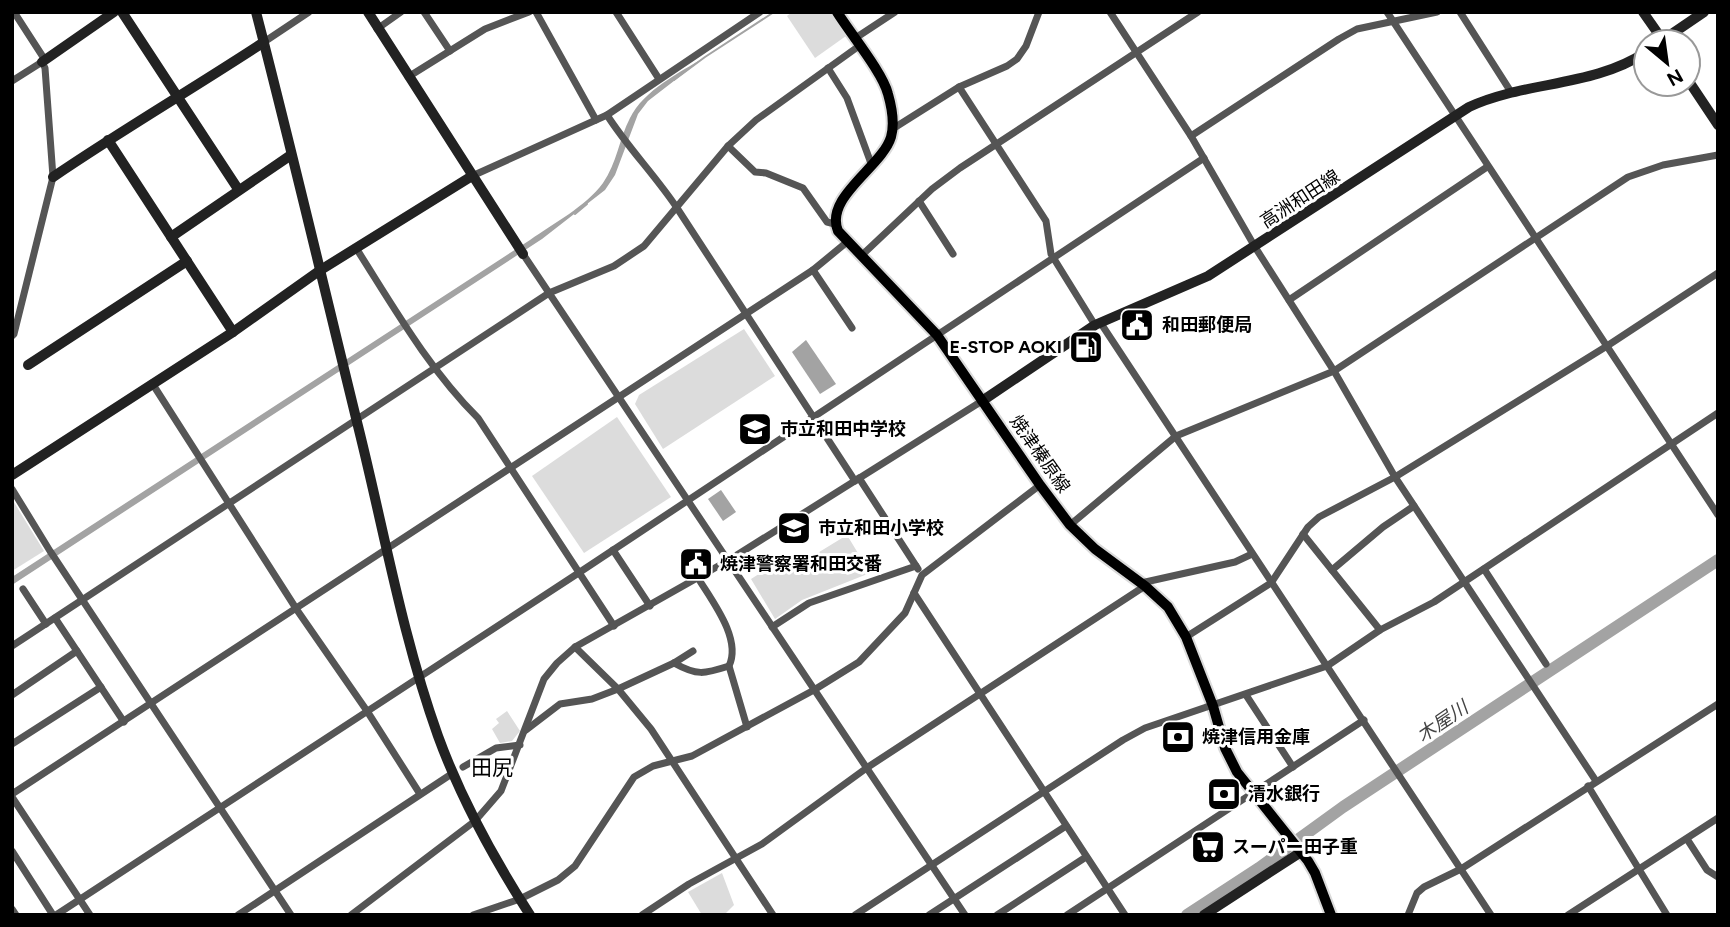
<svg xmlns="http://www.w3.org/2000/svg" width="1730" height="927" font-family="Figtree,'Noto Sans JP',sans-serif">
<style>
.green{fill:#dcdcdc}
.water{fill:#a3a3a3}
.lines{fill:none;stroke-linecap:round;stroke-linejoin:round}
.stream{stroke:#a3a3a3;stroke-width:2}
.river{stroke:#a3a3a3;stroke-width:12}
.primary-casing{stroke:#dbdbdb;stroke-width:14}
.street{stroke:#555;stroke-width:7}
.secondary{stroke:#222;stroke-width:10}
.primary{stroke:#000;stroke-width:10}
.labels{text-anchor:middle;stroke-width:6;stroke-linejoin:round;paint-order:stroke}
.street-label{font-size:18px;fill:#000;stroke:#fff}
.poi-label{font-size:18px;font-weight:bold;fill:#000;stroke:#fff;text-anchor:start}
.water-label{font-size:19px;font-style:italic;fill:#444;stroke:#fff}
.quarter-label{font-size:21px;fill:#000;stroke:#fff}
</style>
<rect width="100%" height="100%" fill="#fff"/>
<g class="green">
<path d="M792 12H830L846 36 815 58 787 16Z"/>
<path d="M744 329 775 376 663 449 635 404 639 395Z"/>
<path d="M617 417 671 497 584 553 532 476Z"/>
<path d="M12 499 44 551 12 571Z"/>
<path d="M847 535 870 573 802 600 775 619 751 579 790 554 798 565Z"/>
<path d="M507 711 520 731 512 741 500 743 492 729 499 723 496 719Z"/>
<path d="M722 873 734 905 724 915H702L688 892Z"/>
</g>
<g class="water">
<path d="M705 57 648 101 638 114 615 175 605 190 542 239 12 585V577L530 240C554 223 585 207 603 183 617 163 619 139 630 118 644 90 679 73 705 57Z"/>
<path d="M806 340 836 384 820 394 792 352Z"/>
<path d="M721 490 736 512 723 521 708 499Z"/>
</g>
<g class="lines">
<g class="stream">
<path d="M674 80 705 57 774 12"/>
<path d="M575 214 587 204"/>
</g>
<path class="river" d="M1187 915 1259 868 1343 807 1718 560"/>
<g class="primary-casing">
<path id="primary" d="M837 12C850 33 883 73 888 94 892 108 895 123 891 137 882 167 824 197 838 231L937 335 1040 485 1070 525 1095 549 1145 586 1168 607 1186 637 1213 706 1225 748 1237 772 1308 861 1315 873 1331 915"/>
</g>
<g class="street">
<path d="M14 12 45 60"/>
<path d="M424 12 450 51"/>
<path d="M536 12 596 120"/>
<path d="M616 12 659 79"/>
<path d="M1110 12 1191 136 1255 247 1334 371 1395 477 1596 781"/>
<path d="M1387 12 1718 515"/>
<path d="M1460 12 1511 92"/>
<path d="M377 29 401 12"/>
<path d="M854 39 895 12"/>
<path d="M264 42 309 12"/>
<path d="M828 68 847 98 872 166"/>
<path d="M408 77 485 29 529 12"/>
<path d="M12 81 42 62 45 68 53 177 14 334 12 336"/>
<path d="M959 87 1046 221 1051 254 1095 325"/>
<path d="M607 115C628 148 655 175 677 208L855 481"/>
<path d="M894 128 959 87 1007 66 1017 59 1026 46 1039 12"/>
<path d="M1191 136 1339 39 1357 29 1437 12"/>
<path d="M728 146 755 172 766 173 803 188 827 222 835 224"/>
<path d="M472 176 607 115 760 12"/>
<path d="M919 201 953 254"/>
<path d="M356 248C393 306 428 368 478 418L614 626"/>
<path d="M523 254 965 915"/>
<path d="M861 256 932 189 960 168 1198 12"/>
<path d="M813 270 852 328"/>
<path d="M1289 300 1487 167"/>
<path d="M1100 322 1491 915"/>
<path d="M152 383 297 610 367 711 420 794"/>
<path d="M859 478 918 569"/>
<path d="M12 489 50 551 291 915"/>
<path d="M1070 525 1176 436 1334 371 1628 177 1663 165 1718 155"/>
<path d="M1303 534 1380 630"/>
<path d="M613 550 650 606"/>
<path d="M1484 569 1546 664"/>
<path d="M1332 570 1383 527 1414 506"/>
<path d="M698 578C712 601 742 639 729 666L747 727"/>
<path d="M1141 583 1235 562 1252 554"/>
<path d="M23 589 46 624"/>
<path d="M914 593 1125 915"/>
<path d="M55 618 124 722"/>
<path d="M772 627 809 603 916 566"/>
<path d="M1186 637 1271 583 1308 527 1319 517 1395 477 1607 346 1718 273"/>
<path d="M12 646 549 293 614 266 644 246 728 146 756 120 859 46"/>
<path d="M575 647 618 689 651 729 773 915"/>
<path d="M674 663C697 676 704 674 729 666"/>
<path d="M12 695 77 651"/>
<path d="M1246 695 1293 767"/>
<path d="M526 730 560 704 592 699 618 689 674 663 693 651"/>
<path d="M12 744 101 687"/>
<path d="M463 767 496 748 520 745"/>
<path d="M1588 786 1667 915"/>
<path d="M12 794 813 270 847 242"/>
<path d="M12 797 90 915"/>
<path d="M1687 839 1707 870 1718 877"/>
<path d="M12 851 53 915"/>
<path d="M12 909 16 915"/>
<path d="M56 915 580 572 1204 158"/>
<path d="M238 915 453 773"/>
<path d="M351 915 475 821 501 791 544 679 557 663 575 647 729 560 982 401"/>
<path d="M473 915 520 899 558 880 575 866 634 777 653 766 692 756 814 690 859 662 905 613 922 575 1040 485"/>
<path d="M642 915 689 884 762 844 868 767 1145 586"/>
<path d="M855 915 1123 740 1145 728 1327 666 1380 630 1434 602 1718 413"/>
<path d="M929 915 1066 826"/>
<path d="M997 915 1086 857"/>
<path d="M1067 915 1364 720"/>
<path d="M1408 915 1417 893 1424 887 1461 869 1718 704"/>
<path d="M1568 915 1718 818"/>
</g>
<g class="secondary">
<path d="M122 12 238 189"/>
<path d="M256 12C291 147 323 283 356 418 383 524 401 633 438 736 461 799 494 859 530 915"/>
<path d="M368 12 523 254"/>
<path d="M1643 12 1664 42"/>
<path d="M1660 42 1704 12"/>
<path d="M42 62 114 12"/>
<path d="M1688 80 1718 125"/>
<path d="M108 140 233 332"/>
<path d="M53 177C122 130 194 88 264 42"/>
<path d="M171 237 291 155"/>
<path d="M28 365 187 261"/>
<path d="M982 401 1095 325 1208 276 1469 107C1525 81 1594 87 1646 52"/>
<path d="M12 475 233 332 319 271 472 176"/>
<path d="M1204 915 1301 852"/>
</g>
<use href="#primary" class="primary"/>
</g>
<defs>
<g id="civic-square" transform="scale(1.75)"><rect x="-9" y="-9" width="18" height="18" rx="4" fill="#000" stroke="#fff"/><path d="M-.6-6.5H3V-4.5H.6V-3L4-1V1h2V6H-6V1h2V-1L-.6-3ZM-1.2 2.5V6h2.4V2.5Z" fill="#fff"/></g>
<g id="fuel-square" transform="scale(1.75)"><rect x="-9" y="-9" width="18" height="18" rx="4" fill="#000" stroke="#fff"/><path d="M-5.5-6h7V0h2V4h1.3V-2.5L3-4.5l.8-.8L6-3V5H2.5V1h-1V6h-7ZM-4.2-4.7v3.2H.2V-4.7Z" fill="#fff"/></g>
<g id="school-square" transform="scale(1.75)"><rect x="-9" y="-9" width="18" height="18" rx="4" fill="#000" stroke="#fff"/><path d="M0-5L7-2L0 1L-7-2ZM-4 1L0 2.5L4 1V4Q0 6-4 4Z" fill="#fff"/></g>
<g id="bank-square" transform="scale(1.75)"><rect x="-9" y="-9" width="18" height="18" rx="4" fill="#000" stroke="#fff"/><path d="M-6-4H6V4H-6ZM0-2.3a2.3 2.3 0 1 0 0 4.6a2.3 2.3 0 1 0 0-4.6Z" fill="#fff"/></g>
<g id="supermarket-square" transform="scale(1.75)"><rect x="-9" y="-9" width="18" height="18" rx="4" fill="#000" stroke="#fff"/><path d="M-6-5.5h2.5l.6 2H6L4.5 2H-2.5L-4.4-4H-6ZM-1.5 3.2a1.3 1.3 0 1 0 .1 0ZM3 3.2a1.3 1.3 0 1 0 .1 0Z" fill="#fff"/></g>
</defs>
<g fill-rule="evenodd">
<use href="#civic-square" x="1137" y="325"/>
<use href="#fuel-square" x="1086" y="347"/>
<use href="#school-square" x="755" y="429"/>
<use href="#school-square" x="794" y="528"/>
<use href="#civic-square" x="696" y="564"/>
<use href="#bank-square" x="1178" y="737"/>
<use href="#bank-square" x="1224" y="794"/>
<use href="#supermarket-square" x="1208" y="847"/>
</g>
<g class="labels">
<g class="street-label">
<text transform="translate(1300 199) rotate(-33)" y="6">高洲和田線</text>
<text transform="translate(1040 454) rotate(55)" y="6">焼津榛原線</text>
</g>
<g class="poi-label">
<text x="1162" y="331">和田郵便局</text>
<text x="1062" y="353" text-anchor="end">E-STOP AOKI</text>
<text x="780" y="435">市立和田中学校</text>
<text x="818" y="534">市立和田小学校</text>
<text x="720" y="570">焼津警察署和田交番</text>
<text x="1202" y="743">焼津信用金庫</text>
<text x="1248" y="800">清水銀行</text>
<text x="1232" y="853">スーパー田子重</text>
</g>
<g class="water-label">
<text transform="translate(1442 721) rotate(-34)" y="7">木屋川</text>
</g>
<g class="quarter-label">
<text x="492" y="775">田尻</text>
</g>
</g>
<rect width="1730" height="927" fill="none" stroke="#000000" stroke-width="28"/>
<g transform="translate(1667 63) rotate(151)"><circle r="33" fill="#ffffff" stroke="#999999" stroke-width="2"/>
<path d="M0-5L12 26L0 18L-12 26Z" fill="#000000"/>
<text y="-10" font-size="19" font-weight="bold" text-anchor="middle" fill="#000000">N</text>
</g>
</svg>
